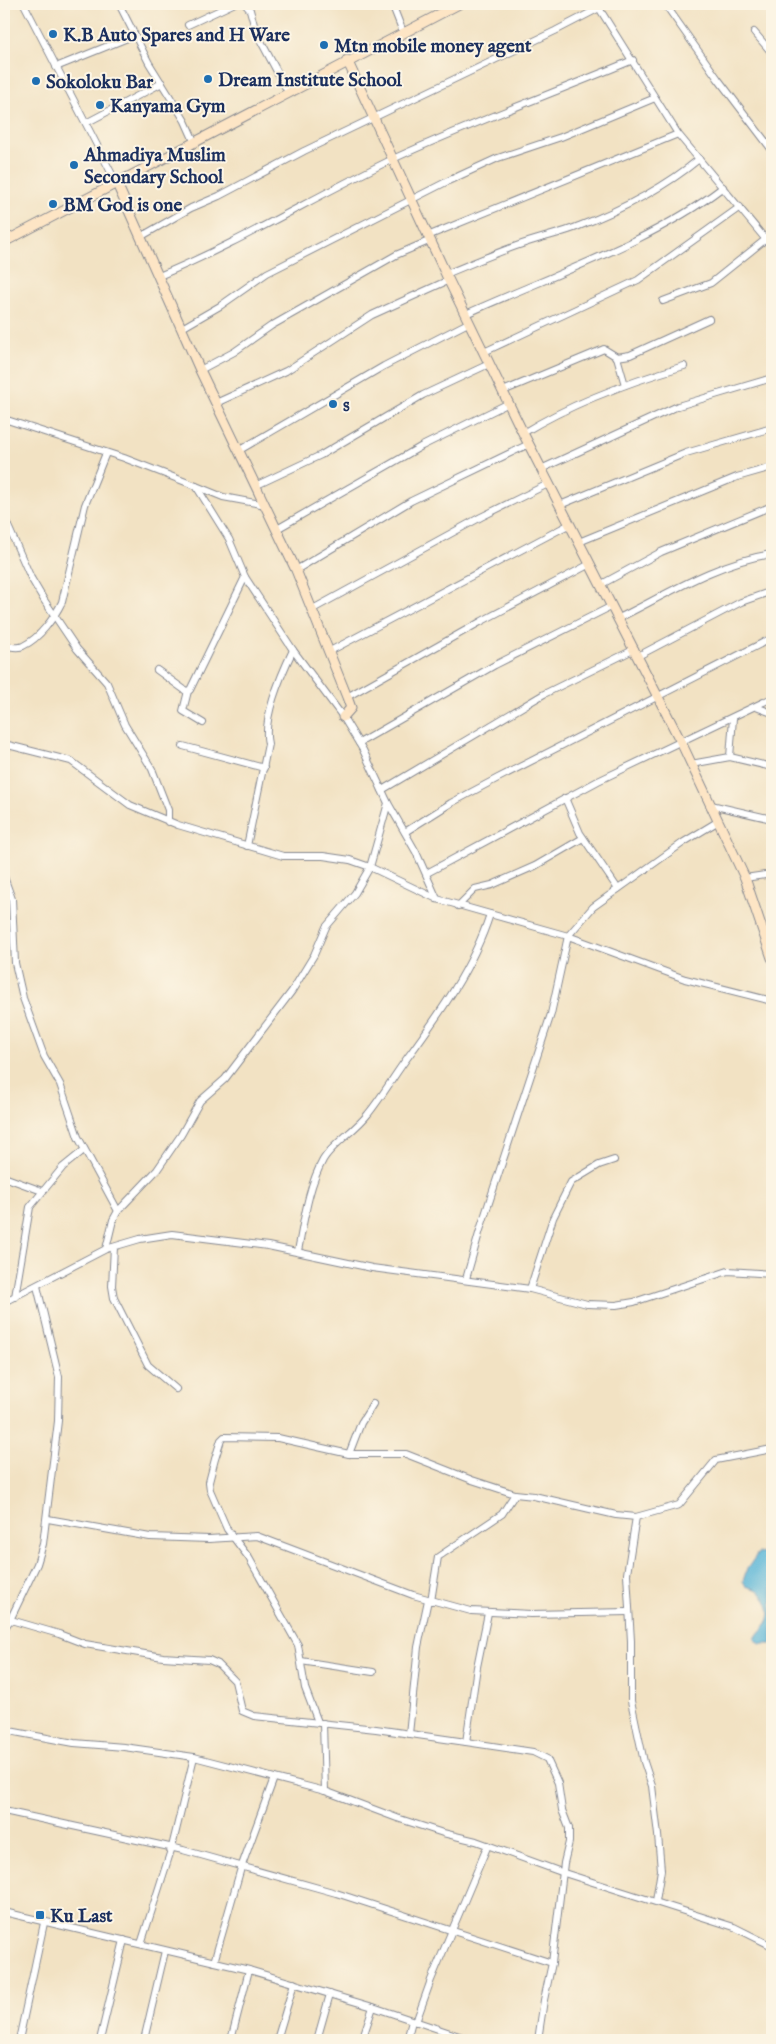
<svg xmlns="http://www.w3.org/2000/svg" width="776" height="2044" font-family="'IM FELL English',serif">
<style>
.water{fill:#5ab6d8;stroke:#3a729b}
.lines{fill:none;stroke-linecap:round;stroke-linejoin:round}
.street-casing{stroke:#868890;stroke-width:8}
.secondary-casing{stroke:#868890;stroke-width:11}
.street{stroke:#fff;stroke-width:6}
.secondary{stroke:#fde5c5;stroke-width:9}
.poi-dot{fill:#1f6fb2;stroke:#fcf5e5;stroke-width:2}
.labels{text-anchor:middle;stroke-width:4;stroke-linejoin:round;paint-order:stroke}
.poi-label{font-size:19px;font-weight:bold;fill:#1b2f5e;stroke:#fcf5e5;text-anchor:start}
</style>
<rect width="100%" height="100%" fill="#fcf5e5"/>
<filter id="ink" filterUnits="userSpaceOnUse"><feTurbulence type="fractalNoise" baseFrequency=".02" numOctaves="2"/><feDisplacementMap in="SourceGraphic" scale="10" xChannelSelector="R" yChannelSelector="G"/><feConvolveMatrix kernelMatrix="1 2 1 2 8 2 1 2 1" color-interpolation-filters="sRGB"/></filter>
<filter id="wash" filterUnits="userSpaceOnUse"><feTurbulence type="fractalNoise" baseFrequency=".0096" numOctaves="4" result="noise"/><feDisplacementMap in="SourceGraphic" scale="20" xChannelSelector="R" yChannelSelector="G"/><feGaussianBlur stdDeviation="1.12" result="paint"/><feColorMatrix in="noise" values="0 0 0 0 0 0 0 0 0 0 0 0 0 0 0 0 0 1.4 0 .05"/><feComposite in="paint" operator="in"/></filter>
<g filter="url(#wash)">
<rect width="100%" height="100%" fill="#f2e2c3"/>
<path class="water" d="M772 1551V1644H760L755 1639C758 1632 763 1629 767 1623 774 1611 766 1598 758 1590L746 1586 743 1581 747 1569 758 1553Z"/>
</g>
<g filter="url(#ink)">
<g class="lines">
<g class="street-casing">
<g id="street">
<path d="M24 4 117 184"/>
<path d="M119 4 149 63 185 121 194 141"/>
<path d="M245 4 250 10 256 32 288 92"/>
<path d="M392 4 403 32"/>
<path d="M665 4 718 79 772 150"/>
<path d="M599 8 678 134 772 247"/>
<path d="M188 25 233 4"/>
<path d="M754 32 772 53"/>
<path d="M56 67 135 35"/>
<path d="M86 123 162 83"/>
<path d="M430 235 678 134"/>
<path d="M142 236 191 208 219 196 304 151 555 31 607 4"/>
<path d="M446 274C473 263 500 251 528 242 545 236 563 233 579 226 623 209 663 189 699 159"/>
<path d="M159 276C241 242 315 196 395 158 473 122 554 93 633 60"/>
<path d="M663 301 711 283 766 239"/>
<path d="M466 314C549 276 651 243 723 187"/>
<path d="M182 328 220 306 267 273 448 181 498 158 561 137 655 98"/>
<path d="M484 352 638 280 740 207"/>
<path d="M617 357 630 355 709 319"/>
<path d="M200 370 234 352 271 326 396 255 431 240"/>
<path d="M503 391 604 349 617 357 625 385"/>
<path d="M216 403 286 371 372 315 449 280"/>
<path d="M4 419 124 458 196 486 229 539 245 577 293 650 343 717 363 750 388 803 370 867 355 893 326 927 314 955 292 991 225 1079 200 1101 181 1135 157 1170 118 1211 113 1220 106 1249"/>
<path d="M523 433C572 403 629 382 684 366"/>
<path d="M238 451 384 366 470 322"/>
<path d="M541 469 678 406 772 378"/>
<path d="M196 486 223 497 266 505"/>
<path d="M255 486 321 455 423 395 489 364"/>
<path d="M560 505 686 453 772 428"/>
<path d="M4 517 31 578 44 600 77 649 107 683 125 725 152 769 168 810V822"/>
<path d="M277 529 422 446 509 403"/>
<path d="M579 542 737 477 772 467"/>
<path d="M296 570 411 501 529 444"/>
<path d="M600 585 661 552 772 506"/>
<path d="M311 610 481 517 548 484"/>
<path d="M619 618C667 594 718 562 772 554"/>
<path d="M4 646C10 646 18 649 23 646 40 638 54 618 62 602L85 505 106 453"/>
<path d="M330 651 570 524"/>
<path d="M638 656 741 602 772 591"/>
<path d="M157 670 186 691 190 690 245 577"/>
<path d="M188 691 183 711 203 723"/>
<path d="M347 697 482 621 590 564"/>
<path d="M756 707 772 713"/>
<path d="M359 743 495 665 612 606"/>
<path d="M4 744 71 761 130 805 178 825 283 856H323L350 860 370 867 437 899 568 936 685 979 772 1001"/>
<path d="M183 746 264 768"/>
<path d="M730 757 733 718"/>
<path d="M691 764 730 757 772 767"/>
<path d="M382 790 544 694 635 649"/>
<path d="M565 798 580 833 618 889"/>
<path d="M388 803 416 852 437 899"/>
<path d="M711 805 772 819"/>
<path d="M405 832 451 803 498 778 772 638"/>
<path d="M247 846 268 744C262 719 282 673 293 650"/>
<path d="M427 873 598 781 772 698"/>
<path d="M4 877 12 899 15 963 23 998 44 1056 60 1084 78 1137 118 1211"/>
<path d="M745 878 772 874"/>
<path d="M458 906 475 889 492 885 535 866 583 838"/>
<path d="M4 1177 42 1191"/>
<path d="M114 1247 112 1286 114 1298 148 1365 176 1389"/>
<path d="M298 1251C304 1221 308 1187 323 1160 333 1143 355 1131 368 1114 381 1098 392 1079 405 1061 438 1016 473 968 490 914"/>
<path d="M466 1279 480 1230 551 1014 568 936 593 907 684 842 717 822"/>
<path d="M530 1289 553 1218 571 1182 599 1165 614 1160"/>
<path d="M15 1297 30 1207 63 1167 84 1150"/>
<path d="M4 1302 106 1249 140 1239 172 1234 268 1246 372 1268 530 1289 587 1304 616 1305 634 1302 728 1271 772 1274"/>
<path d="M349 1454 361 1423 373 1404"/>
<path d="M636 1517 627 1574 631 1641V1701L644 1762 652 1786 658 1835 661 1870 656 1901"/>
<path d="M48 1519 150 1537 209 1539 257 1536 413 1595 471 1611 531 1614 628 1612"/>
<path d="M431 1601 438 1557 502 1514 515 1494"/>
<path d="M4 1618 59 1634 85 1644 163 1657 209 1660 218 1664 235 1681 242 1711 254 1716 376 1729 466 1742 533 1752 547 1759 558 1783 562 1810 569 1828V1842L564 1863 552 1963 544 2000 538 2040"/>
<path d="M4 1629 10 1620 37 1564 43 1544 58 1421 59 1377 37 1286"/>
<path d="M301 1661 373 1672"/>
<path d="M318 1722 305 1688 298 1645 249 1558 227 1529 210 1490 209 1482 215 1459 221 1440 224 1437 278 1438 349 1454H406L472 1480 515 1494 534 1496 616 1515 636 1517 679 1505 716 1460 772 1449"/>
<path d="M323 1723 325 1791"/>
<path d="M4 1730 74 1743 124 1747 194 1757 325 1791 397 1818 443 1833 476 1841 564 1873 734 1927 772 1946"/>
<path d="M409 1734 418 1647 428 1600"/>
<path d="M466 1742 477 1667 488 1613"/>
<path d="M4 1811 183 1850 336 1893 552 1963"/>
<path d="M4 1912 249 1970 373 2007 471 2040"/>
<path d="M141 1944 172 1847 194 1757"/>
<path d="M214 1962 241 1868 274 1778"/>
<path d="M416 2022 431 1980 488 1845"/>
<path d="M19 2040 44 1923"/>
<path d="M100 2040 124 1940"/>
<path d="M144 2040 165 1951"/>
<path d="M231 2040 249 1970"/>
<path d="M277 2040 294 1983"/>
<path d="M317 2040 330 1994"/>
<path d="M362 2040 373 2007"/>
<path d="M407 2040 412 2021"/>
</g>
</g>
<g class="secondary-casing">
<g id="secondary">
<path d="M347 60 450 283 523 433 681 742 745 878 772 958"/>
<path d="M117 184 200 370 296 570 347 697 351 708 343 717"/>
<path d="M4 242 459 4"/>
</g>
</g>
<use href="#street" class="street"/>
<use href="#secondary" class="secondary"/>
</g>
</g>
<g class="poi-dot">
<circle cx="53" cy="34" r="5"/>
<circle cx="324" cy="45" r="5"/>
<circle cx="208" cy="79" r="5"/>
<circle cx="36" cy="81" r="5"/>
<circle cx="100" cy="105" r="5"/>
<circle cx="74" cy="165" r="5"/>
<circle cx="53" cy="204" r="5"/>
<circle cx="333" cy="404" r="5"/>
<rect x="35" y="1910" width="10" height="10" rx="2.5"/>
</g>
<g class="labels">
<g class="poi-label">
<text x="63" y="41">K.B Auto Spares and H Ware</text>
<text x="334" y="52">Mtn mobile money agent</text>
<text x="218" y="86">Dream Institute School</text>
<text x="46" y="88">Sokoloku Bar</text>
<text x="110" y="112">Kanyama Gym</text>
<text x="84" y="161">Ahmadiya Muslim<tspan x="84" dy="22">Secondary School</tspan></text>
<text x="63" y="211">BM God is one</text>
<text x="343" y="411">s</text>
<text x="50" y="1922">Ku Last</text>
</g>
</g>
<rect width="776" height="2044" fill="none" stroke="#fcf5e5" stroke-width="20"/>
</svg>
